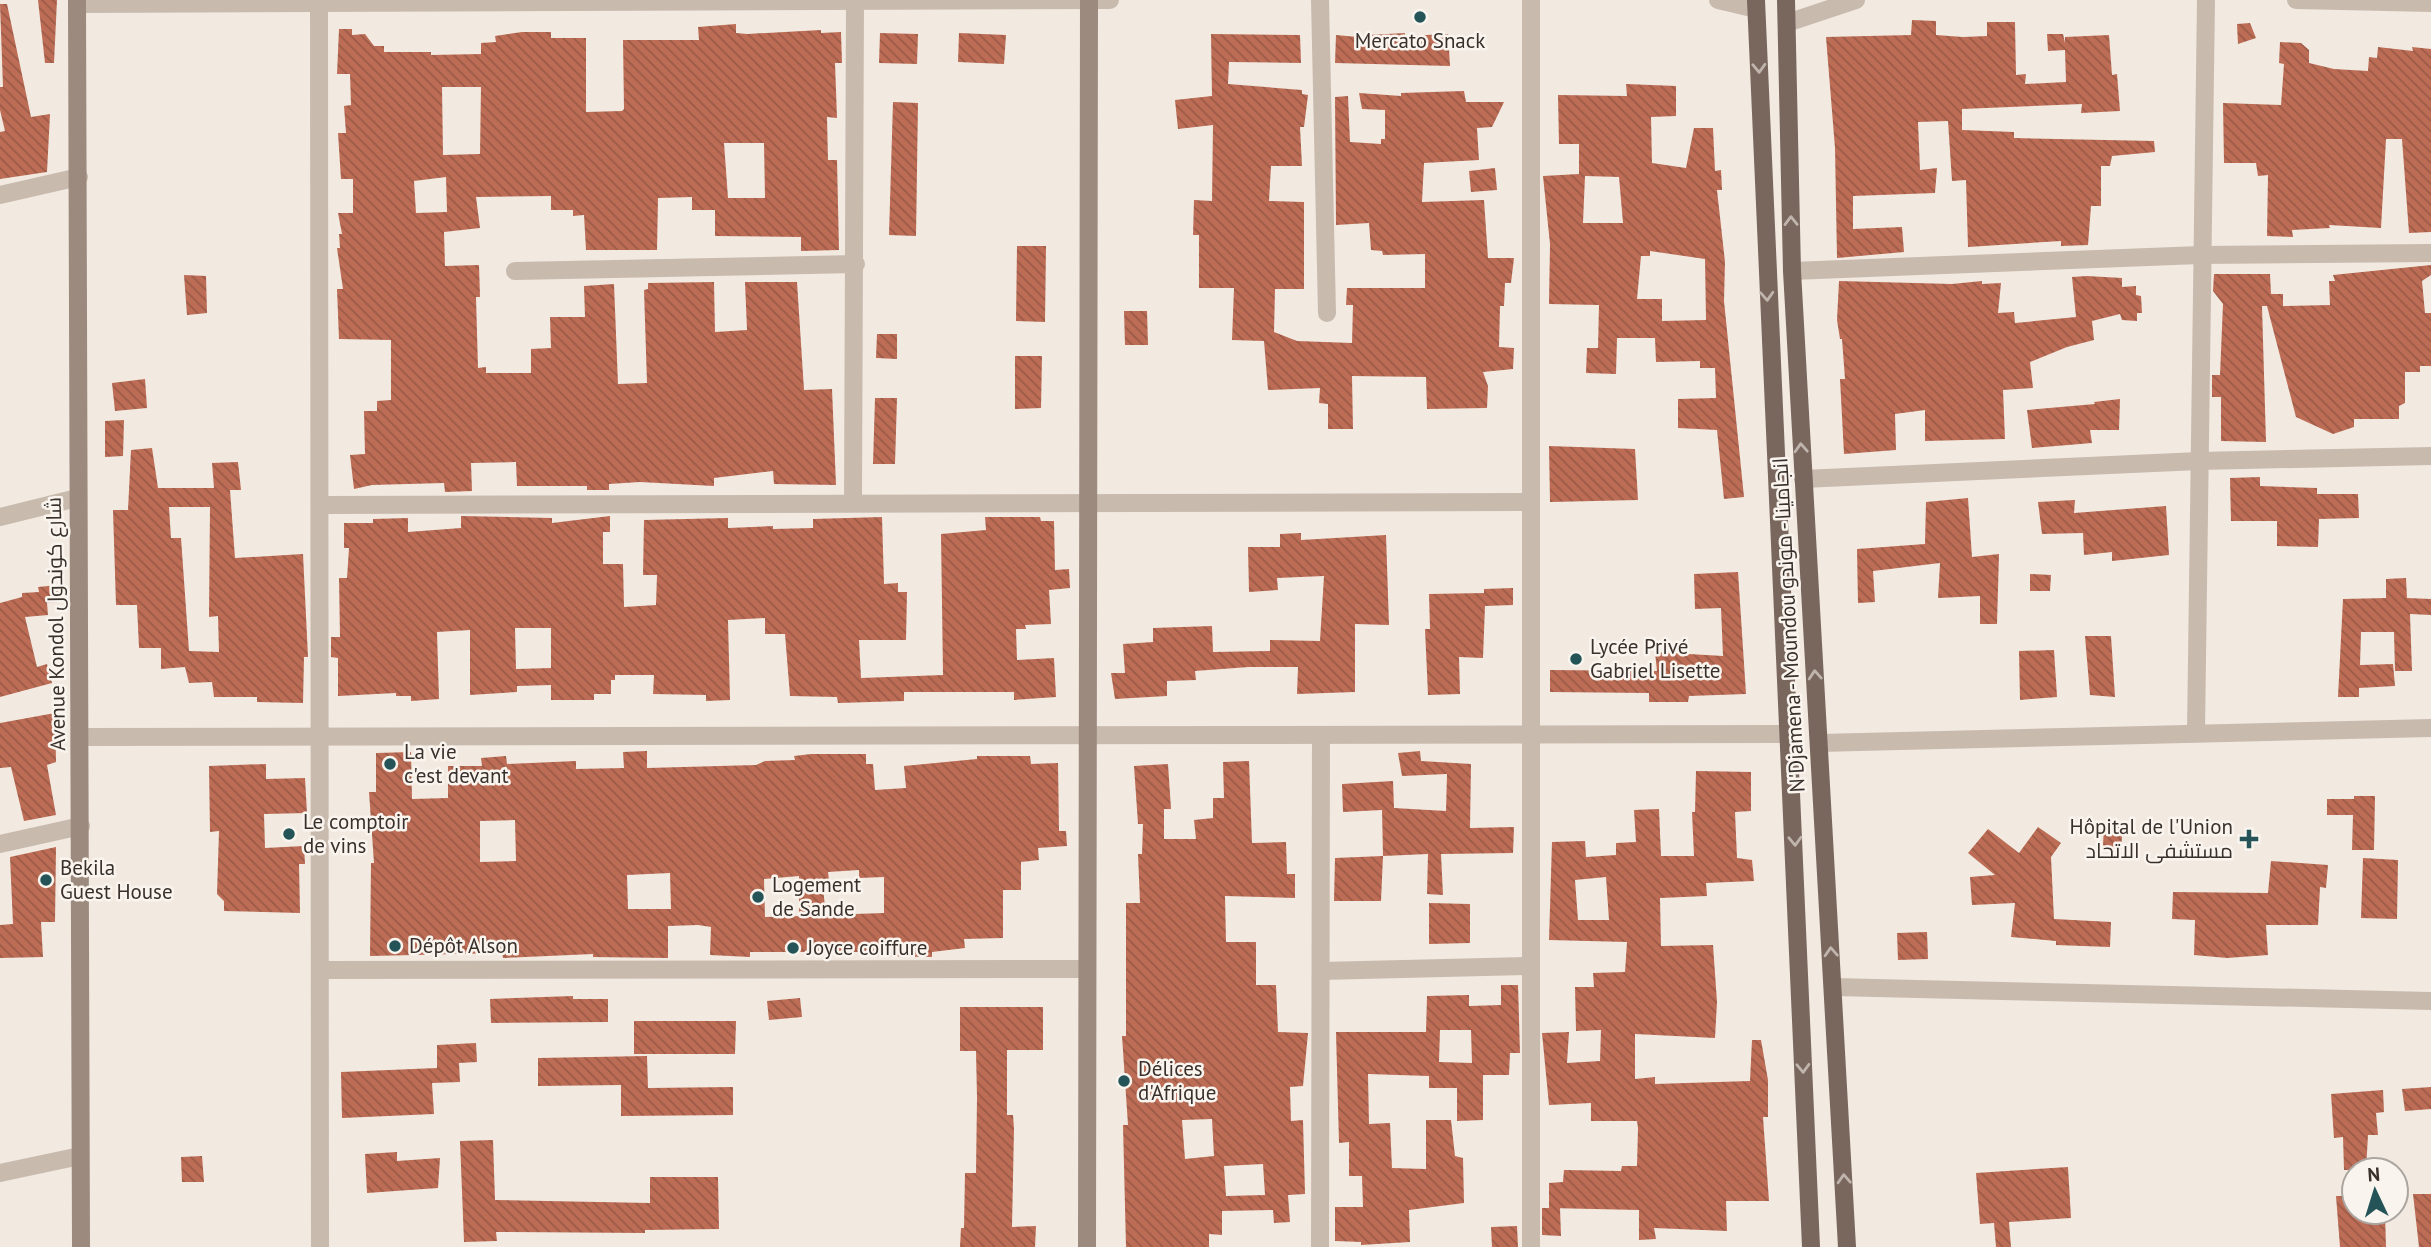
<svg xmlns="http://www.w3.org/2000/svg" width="2431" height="1247" font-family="'PT Sans',Cairo,sans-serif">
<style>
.building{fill:url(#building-back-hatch);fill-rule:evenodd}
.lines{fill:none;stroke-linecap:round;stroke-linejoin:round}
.street{stroke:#c9baae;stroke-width:18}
.secondary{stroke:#9d8a7f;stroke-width:18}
.primary{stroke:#79675e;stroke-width:18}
.oneway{stroke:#bfb5ad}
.poi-dot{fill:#245457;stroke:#f9f4ee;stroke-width:2.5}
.labels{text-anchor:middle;stroke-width:5;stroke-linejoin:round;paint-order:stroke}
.poi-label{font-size:21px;fill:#39302c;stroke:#f9f4ee;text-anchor:start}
.street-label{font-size:21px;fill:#39302c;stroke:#f9f4ee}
</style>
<defs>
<pattern id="building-back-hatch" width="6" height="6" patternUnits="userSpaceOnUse" patternTransform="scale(1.75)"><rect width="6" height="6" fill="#bd6d55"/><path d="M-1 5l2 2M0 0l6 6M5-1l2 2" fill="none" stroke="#9b5a47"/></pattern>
</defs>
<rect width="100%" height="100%" fill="#f2eae1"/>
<g class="building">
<path d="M38 0H57L54 63H45Z"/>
<path d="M0 4H7L31 117 50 114 47 172 0 179V132L5 131 0 110V87H3Z"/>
<path d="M1912 20 1936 21V35L1963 37 1987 36V22H2015L2016 75 2026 74 2025 84 2066 82 2065 50 2048 51 2047 34H2063L2065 43V37L2109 35 2112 75 2117 74 2120 111 2081 113 2082 104 1962 109V130L2014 132V138L2154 141 2155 152 2112 156 2110 166H2101V206H2091L2088 245 2061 246V241L1968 247 1966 180 1952 181 1948 121 1918 122 1920 170 1937 168 1935 193 1853 196V229L1902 227 1904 252 1837 258 1835 148 1826 37 1911 35Z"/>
<path d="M2250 23 2256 38 2238 44 2237 24Z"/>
<path d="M736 24V33L747 34 821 30V33L841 32 842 63H835L837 118 827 117 828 160H837L839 250 801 251V237L715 236V210H692V197L658 198 657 250H586L584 215 573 216V210H551V196L476 197 480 228 444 232 445 266 479 265 480 297H476L478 368 486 367V373H531V349L551 348 550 317H585L584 286 614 284 618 384 647 383 644 290 648 289V283L714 282 715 332 747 330 745 282H797L804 390 832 389 836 485 774 484 773 471 714 478V486L640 482 609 484V490H587V486H517L516 462 471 463 472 491 445 492 444 483 372 485 354 489 350 455 365 454 364 411H377V401L391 400V340L339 339 337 289H343L337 248H340L339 234H342L338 213H353V179H341L338 133H346L344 106 351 105 350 74H337L339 29H352V35L365 34 374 46H384V52H431V55L481 54V43L496 42 495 36 522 32H551V38H586V112L622 111 624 109 623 40H699L698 27ZM442 87H481L480 154 443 155ZM724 143H764L765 198H728ZM446 177 447 212 416 213 414 181Z"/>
<path d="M880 33 918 34 917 64 879 63Z"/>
<path d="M959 33 1006 35 1004 64 958 62Z"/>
<path d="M1405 33V36L1448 34 1450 66 1335 63 1336 35 1368 38V35Z"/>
<path d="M1211 34 1300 35 1301 63 1229 62 1228 84 1302 90V94L1308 95 1304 127H1300L1302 166H1271L1269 201 1304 202V289H1275L1274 332 1297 341 1352 343 1353 305H1346L1347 288H1425V254L1383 255 1382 251 1371 250 1369 223 1336 225 1335 97 1348 96 1350 142 1381 144V139H1385V110L1362 109 1359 93 1401 96V93L1464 91 1466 102H1504L1492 127 1477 128 1479 160 1424 163 1422 202 1484 200 1488 258H1514L1511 283H1505L1504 306H1500L1499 347 1514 348 1513 369 1483 372 1488 386 1487 408 1427 409 1426 377 1352 376 1353 429H1328V404L1319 403 1320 388 1268 390 1264 341 1232 340 1234 288H1199V235H1193L1194 200 1212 201 1213 125 1178 129 1175 100 1212 96Z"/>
<path d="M2280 42 2301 43 2309 50V63L2334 69 2368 71 2369 57 2377 58 2378 47 2413 51 2412 47 2431 49V232L2409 233 2402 139H2386L2381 228 2329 225 2330 228 2292 230 2293 237 2267 236 2268 175 2258 176 2256 163H2224L2223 103 2281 105 2284 64 2279 63Z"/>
<path d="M1626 84 1676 86V116L1651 117 1652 163 1686 168 1694 128H1713L1715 171 1721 170 1722 190H1717L1725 262 1724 301 1744 497 1724 499 1717 430 1678 428V399L1716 398 1715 368H1700V361L1656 362 1655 338H1617L1616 374 1586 373 1587 348H1598L1599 305 1549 304 1550 244 1543 176 1579 174V144H1559L1558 95 1627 96ZM1585 176 1619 177 1623 223H1583ZM1650 251 1705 259 1706 320 1662 321V299H1637L1641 256H1650Z"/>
<path d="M893 102 918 103 916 236 889 235Z"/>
<path d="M1495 168 1497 190 1471 192 1469 171Z"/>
<path d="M1017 246H1046L1045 322 1016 321Z"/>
<path d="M2431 265V275L2422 281 2425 313H2431V366H2420V372H2405V403L2399 406V419H2354V427L2333 434 2296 417 2267 306H2262L2266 442 2221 441V397H2212V375H2220L2223 304 2213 291 2214 274H2270L2271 294H2283V306L2330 305 2329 281H2335L2333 275Z"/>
<path d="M184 275 206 276 207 313 187 315Z"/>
<path d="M2087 276 2122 278V287L2136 286V295L2141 296 2142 313H2137V321L2122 320 2120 314 2092 321 2094 340 2067 347 2030 362 2033 388 2003 390 2005 439 1925 441V410L1895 414 1896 450 1844 454 1840 379H1845L1842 339H1840L1837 320 1839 281 1952 284 1982 281V284L2001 283 1998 313 2014 312 2015 323 2076 317 2072 277Z"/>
<path d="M1124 311H1147L1148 345H1125Z"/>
<path d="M877 334H897V359L876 358Z"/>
<path d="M1015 356H1042L1041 408 1015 409Z"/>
<path d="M145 379 147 408 115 411 112 383Z"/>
<path d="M875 398H897L895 464H873Z"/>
<path d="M2120 399 2119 430H2090L2092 443 2032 448 2027 410 2095 404 2094 402Z"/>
<path d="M124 420 123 456 105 457V421Z"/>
<path d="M1549 446 1635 449 1638 500 1550 502Z"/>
<path d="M152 448 158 488H214L212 463 238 462 241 490H230L235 558 303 554 308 657H304L303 703 257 702V697H214L212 682 189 683 185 667 161 669V648H139L137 605H116L113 510H128L131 450ZM169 507H210L209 617 218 616 219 652 189 651 181 538H171Z"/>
<path d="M2260 477V486L2317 488V494H2358L2359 518 2319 519 2318 547 2277 546V521H2231L2230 478Z"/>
<path d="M1968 498 1972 557 1999 554 1997 624H1980V596L1938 598 1940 563 1873 571 1875 602 1858 603 1857 549 1925 544 1926 502Z"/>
<path d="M2075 500 2074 513 2166 506 2169 555 2112 561V552L2084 555 2083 533 2042 534 2038 502Z"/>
<path d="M461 516 552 518V523L610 516V532H603V564H623L624 607 656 605 657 575H643L644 520 728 518V528L773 526V529L813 528V519L882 517 884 584 898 583V592H907L906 640H859L861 678 943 675 941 534 986 530 985 517H1040L1041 521H1054L1055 570 1069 569 1070 588 1049 590 1051 624 1025 625 1026 629H1016L1017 660 1054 658 1056 697 1014 700V692H904V701L838 703 837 697 790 696 785 634H765V618L728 620 730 700 706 701V695L653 694 654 675H615V680H611V694H594V700H551V685L517 686V692L470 695V630L437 632 439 699 411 701V696H396V693L338 696V658L331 657V637H340L339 578H347L349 548H344V523H373V519L408 518V532L461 528ZM515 628H551V668L516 669Z"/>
<path d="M1301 533V540L1386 535 1389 625 1355 624V692L1297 694 1298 667H1249L1195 671 1196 680 1167 681V696L1115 699 1111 673H1125L1123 644 1153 642V628L1212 626 1213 652 1270 651V640L1320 641 1324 576 1277 578 1278 590 1249 592 1248 547H1280V534Z"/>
<path d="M1738 572 1746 694 1689 696 1688 702H1649V693L1550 692V670L1657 671 1655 652 1723 656 1721 608 1695 609 1694 574Z"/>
<path d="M2030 574 2051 575 2050 591H2030Z"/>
<path d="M2406 578 2407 598 2431 599V615L2410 614 2412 671H2395L2394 632H2361L2360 665 2393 664 2395 686 2359 688V697H2338L2343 599 2386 598V579Z"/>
<path d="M58 585 59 602 47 603 48 615 25 617 37 667 47 664 52 683 0 697V603L22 597V593L39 592 38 587Z"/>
<path d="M1513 588V605L1485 606 1483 658 1459 657 1460 694 1428 695 1425 629H1430L1429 594 1484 593V589Z"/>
<path d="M2085 636H2111L2115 697 2090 695Z"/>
<path d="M2054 650 2057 697 2020 700 2019 651Z"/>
<path d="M55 713 56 762 47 765 56 815 24 821 11 767 0 768V723Z"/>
<path d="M647 751V768L756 765 765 761 795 760 794 756 811 754H866V764H873L875 790 906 788 904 766 977 759V756H1030L1031 764 1058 763 1059 831H1066L1067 846 1038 848 1039 860 1021 862V890H1003V938L964 939 965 948 932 952V957L871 956V952H750V957L710 955 711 927 698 925 668 926V958L593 957V954L503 958 502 953 370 956 371 863H374L369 792H376V753L411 752 412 799 448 798V766H482L481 758 506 756 507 764 576 761V769L624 768 623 752ZM515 820 516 861 480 862V821ZM859 870V878L884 877V913L826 915 822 880H829L828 872ZM670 873 671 909H628L627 875ZM799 876V916L765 917 764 879Z"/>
<path d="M1420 751 1421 761 1471 764 1470 828 1514 827 1513 853 1441 854 1443 895 1427 894 1428 854 1383 856 1382 810 1343 812 1342 784 1393 781 1394 808 1446 811 1447 774 1402 776 1398 753Z"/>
<path d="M1249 761 1252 843 1286 842 1287 874H1295V898L1225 896 1226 942H1256V985H1276L1278 1032 1308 1033 1303 1086 1290 1087 1291 1121 1303 1120 1305 1194 1288 1195 1290 1222 1274 1223 1273 1210 1222 1211V1235L1209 1234V1247H1126L1123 1125H1128L1122 1036H1126V903H1140L1138 854H1142L1143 824H1138L1134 766 1168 764 1171 809H1164V839H1196L1194 820 1213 818V798H1224L1223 762ZM1212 1119 1214 1156 1185 1159 1182 1120ZM1263 1164 1265 1195 1226 1196 1224 1166Z"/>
<path d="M266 764V779L305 778 307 813 264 814 265 848 304 846 305 864H299L300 913 224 911V901L217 894 219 831 210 832 209 766Z"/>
<path d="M1696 771 1751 772V811L1735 812 1737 858 1752 860 1754 881 1706 883 1707 896 1660 898 1661 946 1713 945 1717 1002 1715 1038 1635 1034V1079L1655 1077V1084L1750 1081 1752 1040H1761L1768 1080V1117H1763L1769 1201H1726L1727 1231 1654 1228 1656 1239 1639 1240V1210L1549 1208V1183L1563 1182 1564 1170 1621 1171 1622 1166H1637L1638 1128 1637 1121H1591V1103L1549 1105 1542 1033 1569 1032 1567 1063 1600 1061 1601 1030 1576 1031 1575 987H1594L1593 973 1625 972 1627 942 1549 940 1552 842 1585 841 1586 857 1616 855V843L1636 842 1634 810 1659 809 1661 856H1694L1692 812H1695ZM1606 877 1609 920H1578L1575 880Z"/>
<path d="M2354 796H2375L2374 850H2352L2353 815H2327V799H2354Z"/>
<path d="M2104 822 2123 824 2121 849 2103 847Z"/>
<path d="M2038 827 2061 843 2051 857 2054 919 2111 922 2110 947 2056 945V941L2011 937 2015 903 1972 905 1970 877 1995 875 1968 853 1988 829 2019 853Z"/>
<path d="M56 847 55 922H41L43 957 0 958V925L13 924 10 857Z"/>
<path d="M1383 856 1381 901H1334L1335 858Z"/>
<path d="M2363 858 2398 860 2397 919 2361 918Z"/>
<path d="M2271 861 2328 865 2326 888 2320 887 2318 925H2266L2268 955 2227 958 2194 955 2195 920 2172 919 2173 892 2268 893Z"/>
<path d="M1429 903 1470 904V943L1429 944Z"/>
<path d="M1927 932 1928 959 1898 960 1897 933Z"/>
<path d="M1501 985H1518L1520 1053H1510L1509 1075H1483V1120L1457 1121V1088H1429V1076L1368 1074 1369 1124 1390 1123 1392 1168 1426 1169V1120H1451L1455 1156 1463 1158 1464 1203 1409 1210 1410 1242 1361 1245V1242L1335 1241V1207H1363L1362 1176H1349V1142L1339 1143 1336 1032H1426L1427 996 1469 995V1006L1501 1005ZM1440 1030H1471L1472 1063 1439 1062Z"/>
<path d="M573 996V999H608V1022L491 1023 490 999Z"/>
<path d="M800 998 802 1017 769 1020 767 1001Z"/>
<path d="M960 1007H1043V1050H1007V1115H1013L1014 1129 1012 1227 1036 1226 1035 1247H960L961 1228H964L965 1173H976L977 1098 976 1051H960Z"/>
<path d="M634 1021H736L735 1054H634Z"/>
<path d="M476 1043 477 1062 459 1063 460 1082 432 1083 434 1114 342 1118 341 1072 437 1068V1045Z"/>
<path d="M647 1056 648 1088 733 1087V1115L621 1116V1085L538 1086V1058Z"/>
<path d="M2431 1087V1109L2405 1111 2402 1089Z"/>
<path d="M2383 1090 2384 1112 2376 1113 2378 1135H2368L2366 1170H2344L2343 1137 2334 1138 2331 1094Z"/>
<path d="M493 1140 495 1200 650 1203V1177H718L719 1229 645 1230V1233L496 1232 497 1241 464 1242 460 1141Z"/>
<path d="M397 1152V1161L440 1158 438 1188 367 1193 365 1154Z"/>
<path d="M202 1156 204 1182H182L181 1157Z"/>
<path d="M2068 1167 2071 1218 2009 1222 2011 1247H1996L1994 1223 1980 1224 1976 1173Z"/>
<path d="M2413 1194H2431V1247H2419Z"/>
<path d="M2336 1196H2354V1212H2385L2386 1247H2340Z"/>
<path d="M1542 1208H1560L1561 1236 1542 1235Z"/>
<path d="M1517 1226 1518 1247H1492L1491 1227Z"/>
</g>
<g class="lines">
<g class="street">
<path d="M319 0 320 1247"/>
<path d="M1320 0 1327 313"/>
<path d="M1531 0V1247"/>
<path d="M1718 0 1756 9"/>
<path d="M2296 0 2431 3"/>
<path d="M77 4 1110 0"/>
<path d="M1787 23 1856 0"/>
<path d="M0 195 79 177"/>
<path d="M515 271 856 264"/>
<path d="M1792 271 2200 255 2431 253"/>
<path d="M1803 479 2199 461 2431 456"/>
<path d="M853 502 855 0"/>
<path d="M320 505 1529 502"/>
<path d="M0 517 77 498"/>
<path d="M2196 733 2206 0"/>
<path d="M81 737 1791 734"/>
<path d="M1819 743 2431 728"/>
<path d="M0 844 81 826"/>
<path d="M320 970 1086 969"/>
<path d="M1321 971 1529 966"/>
<path d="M1833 987 2431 1001"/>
<path d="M0 1173 80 1156"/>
<path d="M1320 1247 1321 735"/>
</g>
<g class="secondary">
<path d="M77 0 81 1247"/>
<path d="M1087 1247 1089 0"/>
</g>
<g class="primary">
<path d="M1756 0 1811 1247"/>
<path d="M1786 0 1792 271 1847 1247"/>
</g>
</g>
<defs><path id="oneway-chevron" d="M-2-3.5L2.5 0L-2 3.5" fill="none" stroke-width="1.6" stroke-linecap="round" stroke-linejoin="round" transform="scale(1.75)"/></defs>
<g class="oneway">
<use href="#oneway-chevron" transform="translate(1759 68) rotate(88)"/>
<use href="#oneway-chevron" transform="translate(1791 221) rotate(-91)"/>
<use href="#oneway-chevron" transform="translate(1767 296) rotate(87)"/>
<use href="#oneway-chevron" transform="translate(1801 448) rotate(-93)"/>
<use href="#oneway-chevron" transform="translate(1815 675) rotate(-94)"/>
<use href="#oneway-chevron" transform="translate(1795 841) rotate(88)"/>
<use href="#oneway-chevron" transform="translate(1831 952) rotate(-93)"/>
<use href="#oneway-chevron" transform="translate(1803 1068) rotate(88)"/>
<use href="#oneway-chevron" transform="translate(1844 1179) rotate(-93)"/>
</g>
<g class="poi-dot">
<circle cx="1420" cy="17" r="7"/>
<circle cx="1576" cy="659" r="7"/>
<circle cx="390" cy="764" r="7"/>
<circle cx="289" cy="834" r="7"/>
<path d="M2245.5 828.5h7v7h7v7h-7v7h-7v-7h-7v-7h7z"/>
<circle cx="46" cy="880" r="7"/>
<circle cx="758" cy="897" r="7"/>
<circle cx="395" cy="946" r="7"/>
<circle cx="793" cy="948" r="7"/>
<circle cx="1124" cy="1081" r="7"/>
</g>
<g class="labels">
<g class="poi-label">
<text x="1420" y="48" text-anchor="middle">Mercato Snack</text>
<text x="1590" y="654">Lycée Privé<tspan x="1590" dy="24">Gabriel Lisette</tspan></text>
<text x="404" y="759">La vie<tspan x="404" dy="24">c'est devant</tspan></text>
<text x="303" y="829">Le comptoir<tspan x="303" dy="24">de vins</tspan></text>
<text x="2233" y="834" text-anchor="end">Hôpital de l'Union<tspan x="2233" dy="24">مستشفى الاتحاد</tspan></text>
<text x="60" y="875">Bekila<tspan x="60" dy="24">Guest House</tspan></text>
<text x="772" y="892">Logement<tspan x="772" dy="24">de Sande</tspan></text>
<text x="409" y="953">Dépôt Alson</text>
<text x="807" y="955">Joyce coiffure</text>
<text x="1138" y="1076">Délices<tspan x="1138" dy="24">d'Afrique</tspan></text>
</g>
<g class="street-label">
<text transform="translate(56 624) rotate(-91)" y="7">Avenue Kondol شارع كوندول</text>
<text transform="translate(1789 625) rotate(-93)" y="7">N'Djamena - Moundou انجامينا - موندو</text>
</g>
</g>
<g transform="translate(2375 1191) rotate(356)"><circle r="33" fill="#f9f4ee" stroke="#aca6a0" stroke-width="2"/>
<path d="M0-5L12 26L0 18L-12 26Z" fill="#245457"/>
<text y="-10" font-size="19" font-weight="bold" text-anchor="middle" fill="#39302c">N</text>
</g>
</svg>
